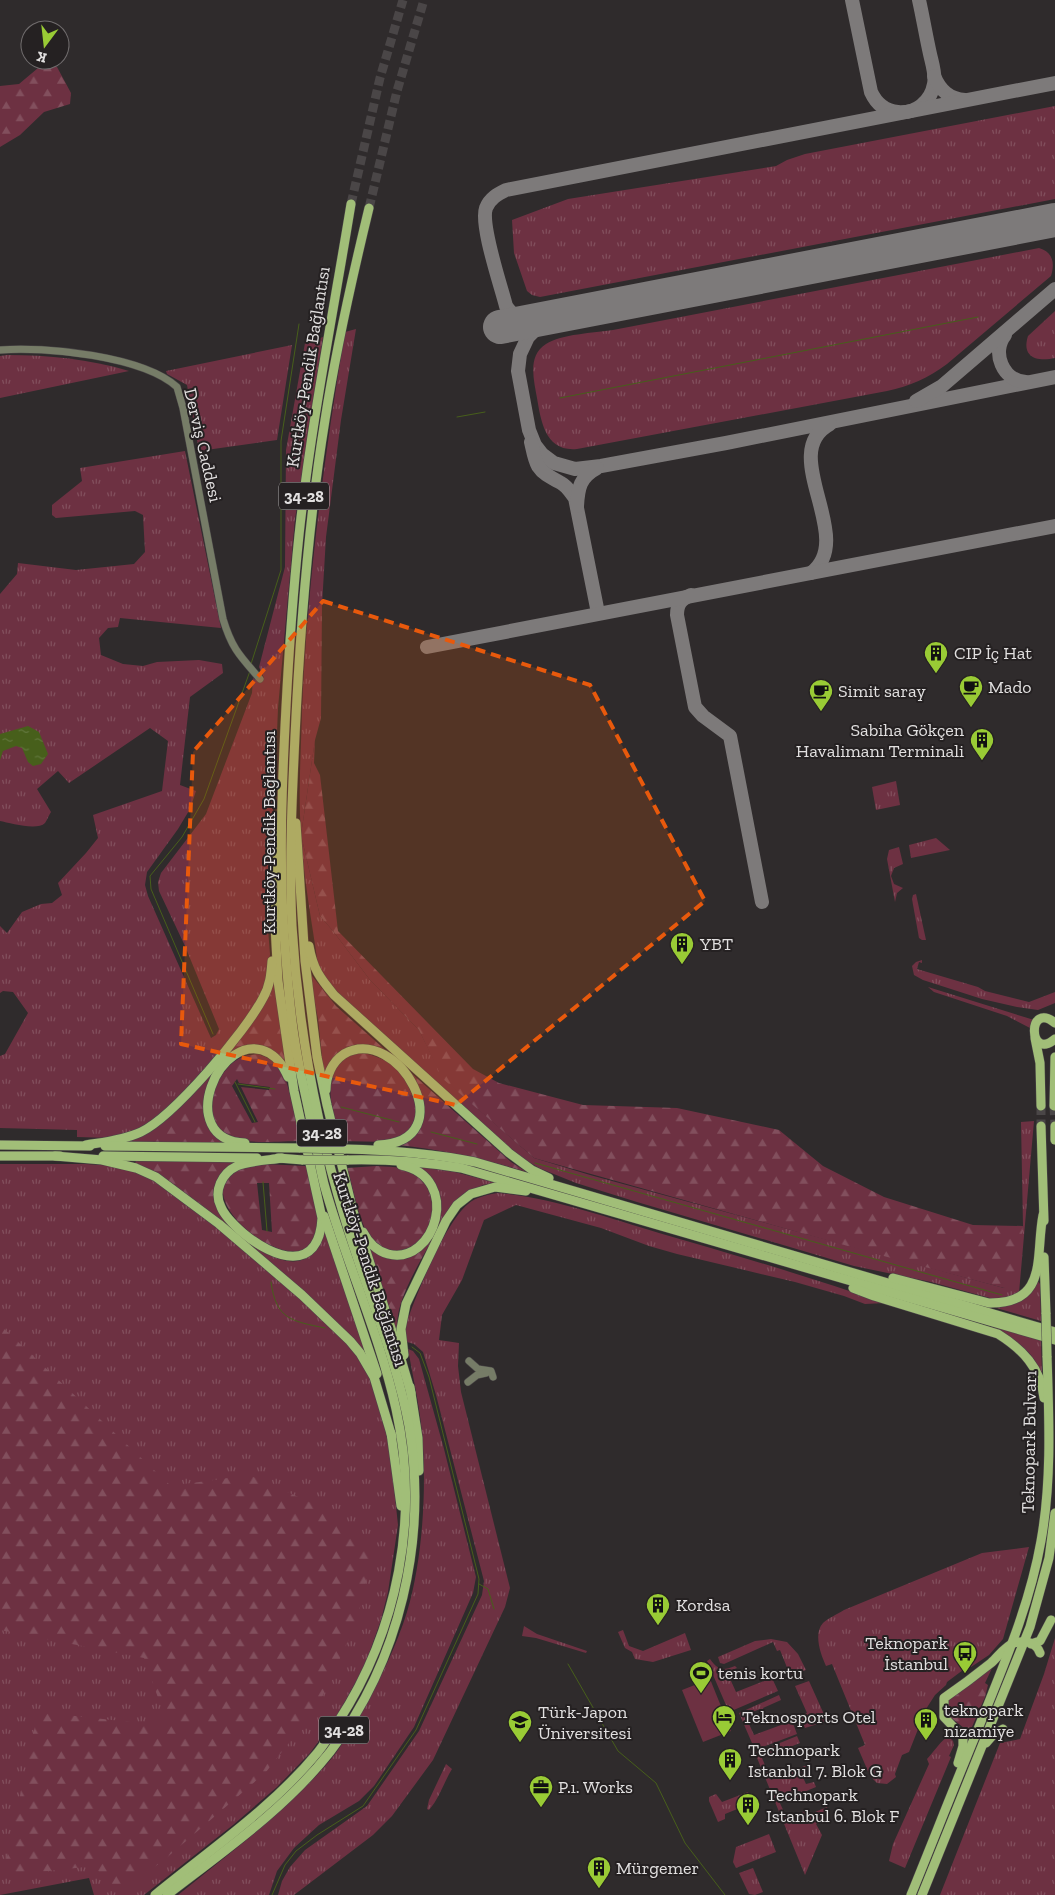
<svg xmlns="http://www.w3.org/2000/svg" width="1055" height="1895" font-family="'Zilla Slab',serif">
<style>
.grass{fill:url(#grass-tufts)}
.forest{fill:url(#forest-firs);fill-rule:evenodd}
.pitch{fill:#6d3142}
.water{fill:url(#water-ripples)}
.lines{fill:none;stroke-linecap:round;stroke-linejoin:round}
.stream{stroke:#475f1b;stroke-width:1}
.taxiway{stroke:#7d7a7a;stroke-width:14}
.runway{stroke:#7d7a7a;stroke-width:34}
.highway-tunnel{stroke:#4a4647;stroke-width:9;stroke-dasharray:9 4.5;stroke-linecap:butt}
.secondary-casing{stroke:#4c4949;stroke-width:8}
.highway-casing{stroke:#4c4949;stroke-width:10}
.secondary{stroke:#767c67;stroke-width:7}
.highway{stroke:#a1be78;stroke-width:9}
.highway-bridge-casing{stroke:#4c4949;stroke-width:10;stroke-linecap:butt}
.highway-bridge{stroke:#a1be78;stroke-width:9}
.marked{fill:#e8590c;fill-opacity:0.2;stroke:#e8590c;stroke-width:4;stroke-dasharray:10 6;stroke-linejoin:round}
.labels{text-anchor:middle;stroke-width:4;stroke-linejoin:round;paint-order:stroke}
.shield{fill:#252122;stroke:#a9a7a7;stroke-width:1}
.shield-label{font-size:16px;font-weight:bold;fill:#e2e0e0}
.street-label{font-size:18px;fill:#e2e0e0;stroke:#252122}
.poi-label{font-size:18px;fill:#e2e0e0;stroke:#252122;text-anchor:start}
</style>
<defs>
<pattern id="grass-tufts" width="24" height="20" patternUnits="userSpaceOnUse" patternTransform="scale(1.25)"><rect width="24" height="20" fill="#6d3142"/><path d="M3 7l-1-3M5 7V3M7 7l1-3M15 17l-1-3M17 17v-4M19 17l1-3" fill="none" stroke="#824f5d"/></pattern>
<pattern id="forest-firs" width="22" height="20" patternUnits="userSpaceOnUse" patternTransform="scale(1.25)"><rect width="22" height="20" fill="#6d3142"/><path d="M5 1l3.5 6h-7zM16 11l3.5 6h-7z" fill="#824f5d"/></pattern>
<pattern id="water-ripples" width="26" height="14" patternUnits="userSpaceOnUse" patternTransform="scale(1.25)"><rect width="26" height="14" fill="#475f1b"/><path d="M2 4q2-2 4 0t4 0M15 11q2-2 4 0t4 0" fill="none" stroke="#61763c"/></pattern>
</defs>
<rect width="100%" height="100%" fill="#2f2b2c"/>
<g class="grass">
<path d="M1055 106V199L540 297 532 295 527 291 514 253 512 220 568 199 776 166 787 160 805 154Z"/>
<path d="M1039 248C1053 252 1055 263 1051 276L947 364C928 378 910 386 887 391L577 449C545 452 541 421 537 398 534 380 527 356 546 344 561 334 594 333 613 330Z"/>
<path d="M1055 311V358C1038 362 1021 358 1028 336Z"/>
<path d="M356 329 341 420 326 537 322 605 321 718 315 740 301 835 320 916 333 931 370 980 419 1030 443 1078 534 1158 590 1175 1004 1288 1023 1226 1021 1122 1034 1121 1019 1293 1005 1298H990L931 1282 854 1266 637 1202 576 1183 539 1168 519 1156 435 1082 334 989 325 977 318 965C312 921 303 877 301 833 298 793 301 752 302 712 307 584 324 458 345 332Z"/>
<path d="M323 337 295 519 278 708 275 782 270 856 268 929 270 954 268 979 254 1008 202 1073 157 1119 129 1134 109 1138 77 1137V1130L0 1128V1056L5 1054 28 1013 13 992 3 991 0 993V926L7 933 22 912 41 904 52 903 62 895 58 883 86 853 98 838 93 815 162 791 168 741 150 728 69 783 58 771 37 789 51 812C49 815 47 820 45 823 37 831 10 823 0 821V594L17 574 18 563 76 570 134 564 145 552 143 515 135 511 56 518 52 515V505L82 481 80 468 185 451 221 628 120 618 118 627 108 628 99 638 101 655 123 664 143 666 157 662 199 660 222 664 223 673 190 697 180 785 196 791 190 809 178 829 147 872 145 885 148 896 211 1038 216 1035 219 1029 185 946 159 891 158 882 161 873 206 814 252 693 253 678 259 682 264 678 259 667 285 567 286 450 305 343Z"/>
<path d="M292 345 277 440 199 451 187 385 167 374 166 371Z"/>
<path d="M7 355C49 355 89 359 129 371L0 398V356Z"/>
<path d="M896 781 900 805 876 810 872 787Z"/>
<path d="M936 838 950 850 911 858 909 845Z"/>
<path d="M899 847 903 864 894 868 891 876 894 884 903 888 897 893 895 902 887 859 889 850Z"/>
<path d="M916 894 926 940H922L919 938 912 899 913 895Z"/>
<path d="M922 960V963L919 962 917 969 978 987 985 991 1029 1002 1055 992V1003L1038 1010 1017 1007 982 999 923 980 914 975 912 966 916 962Z"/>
<path d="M928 987 1034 1020 1030 1028 1007 1016 934 992Z"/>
<path d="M0 1164H85L115 1166 131 1169 159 1183 243 1248 303 1301 348 1344 361 1360 374 1386 384 1419 390 1451 398 1525 388 1592 381 1620 365 1665 337 1716 310 1753 277 1787 233 1825 144 1895H94L89 1878 0 1895Z"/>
<path d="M419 1166 455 1172 497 1183 483 1185 464 1195 431 1242 429 1241C440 1206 450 1194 419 1166Z"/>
<path d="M497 1193C549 1197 609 1218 659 1233 735 1255 810 1277 885 1303L865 1304 844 1296 795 1282 677 1254 649 1246 601 1228 516 1205 484 1220 462 1280 442 1315 439 1340 459 1343 458 1366 461 1392 510 1588 505 1607 433 1760 392 1816 373 1835 294 1895H278L282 1881 290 1867 305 1850 367 1806 419 1731 482 1595 484 1581 436 1395 423 1352 414 1344 407 1342 405 1326 407 1316H409C419 1288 446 1222 468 1204 476 1197 487 1195 497 1193Z"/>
<path d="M325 1230 369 1363 245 1242 247 1241C279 1262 308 1278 325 1230Z"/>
<path d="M1037 1280 1040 1284 1041 1321 986 1305C1015 1307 1021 1304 1037 1280Z"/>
<path d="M992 1327 1041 1339 1042 1374 1039 1375C1038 1370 1037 1364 1034 1359 1024 1345 1007 1336 992 1327Z"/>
<path d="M408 1349 413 1351 419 1359 444 1449 476 1577 473 1593 414 1727 374 1786 359 1801 319 1825 294 1848 277 1871 269 1895H178C228 1854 282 1815 326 1765 341 1748 354 1726 365 1705 382 1676 397 1644 407 1612 424 1556 428 1474 420 1416 417 1394 412 1372 408 1349Z"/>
<path d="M1029 1547 1003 1639 989 1655 971 1667H967L947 1682 946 1685 935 1695 926 1709 909 1752 902 1755 895 1774 896 1777 887 1784 877 1783 870 1776 858 1748 865 1745 832 1664 826 1666C821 1655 813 1634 823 1623 828 1618 838 1614 844 1610L982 1553Z"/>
<path d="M524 1626 537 1634 587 1651 586 1653 536 1638 522 1636Z"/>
<path d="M623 1630 629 1646 643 1651 685 1633 691 1650 653 1662 635 1659 632 1652 625 1648 618 1632Z"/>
<path d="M1055 1638V1895H940L1000 1743 1020 1739 1044 1674Z"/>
<path d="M771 1639 787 1642 798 1654 806 1670 790 1675 780 1650 777 1651 773 1642 724 1664 720 1663 718 1657 755 1641Z"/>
<path d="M710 1659C718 1670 722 1671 735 1666L737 1668 727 1672 736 1692 772 1678 778 1691 729 1712 707 1661Z"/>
<path d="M809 1681 827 1721 805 1728 800 1716 807 1713 795 1686Z"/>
<path d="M779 1695 781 1700 763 1708 764 1711 761 1712 760 1709 745 1715 754 1735 792 1721 797 1734 755 1750 739 1713Z"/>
<path d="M797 1736 800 1743 762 1758 771 1780 786 1773 785 1771 789 1769 790 1772 807 1765 809 1769 801 1773 806 1784 814 1782 816 1787 799 1794 800 1797 796 1799 794 1795 779 1801 789 1823 804 1817 802 1812 806 1811 808 1815 827 1807 828 1811 820 1814 823 1820 816 1824 822 1835 805 1875 755 1753Z"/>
<path d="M946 1738H950L953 1741 954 1745 949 1756 951 1757 905 1868 889 1861 893 1844 929 1764 927 1759C934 1752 938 1744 946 1738Z"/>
<path d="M446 1764 452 1769C444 1782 439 1799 429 1810L427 1809 429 1800Z"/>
<path d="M748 1792 752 1803 725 1814V1819L718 1822 709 1801V1797L716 1794 722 1802Z"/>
<path d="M769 1834 776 1852 736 1868 733 1862 736 1847Z"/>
<path d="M753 1868 763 1892 755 1895 749 1894 739 1873Z"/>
</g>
<g class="forest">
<path d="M44 63 57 67 71 93 70 104 44 112 20 135 0 147V86L19 84Z"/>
<path d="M315 740 314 763 320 775 338 931 473 1069 499 1083 583 1105 677 1108 779 1130 823 1166 884 1197 973 1225 1023 1226 1015 1281 1004 1288 880 1255 534 1158 442 1078 419 1030 370 980 333 931 320 916 301 835Z"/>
<path d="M309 972 336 1006 511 1162 527 1172C483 1159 444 1150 398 1145 424 1131 431 1110 415 1084 413 1080 410 1074 407 1071 399 1064 370 1052 359 1046L344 1050 324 1076 318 1019Z"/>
<path d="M275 974 286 1066C246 1001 163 1108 227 1143L126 1142 144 1135 257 1015Z"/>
<path d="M364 1053C400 1062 405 1077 418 1109L411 1131 389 1142 340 1141C335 1117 317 1069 349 1055 353 1054 359 1053 364 1053Z"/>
<path d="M258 1054C266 1057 273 1060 279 1066 289 1078 296 1124 300 1141 280 1141 240 1146 224 1134 200 1115 216 1070 240 1058 246 1055 252 1055 258 1054ZM237 1079 239 1083 270 1087 269 1090 241 1087 258 1122 252 1123 232 1086Z"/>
<path d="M136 1161 236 1162C192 1190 224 1213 247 1241L245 1242 134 1165Z"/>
<path d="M265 1164 306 1166C312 1189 322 1214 315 1238 300 1286 180 1197 239 1168 246 1165 258 1165 265 1164ZM257 1183H269L272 1232 262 1230Z"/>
<path d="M376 1166C387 1167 404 1166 414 1172 419 1175 430 1186 432 1191 440 1218 420 1259 388 1250 382 1248 376 1245 372 1240 358 1222 354 1189 347 1168Z"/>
<path d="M429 1241 431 1242C419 1263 402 1292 398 1315 397 1321 397 1328 397 1335L367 1246C391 1264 409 1266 429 1241Z"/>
<path d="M0 1325 171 1486 249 1475 321 1507 374 1549 356 1624 318 1706 266 1772 164 1860 118 1894 94 1866 3 1876 38 1712 168 1726 144 1658 0 1630Z"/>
<path d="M994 1664 985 1683 988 1685 985 1697 968 1736 964 1728 950 1717 947 1702 950 1697Z"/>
</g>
<path class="pitch" d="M710 1679 731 1731 703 1742 682 1690Z"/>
<path class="water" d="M28 726 39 732 48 754 41 764 33 766 28 762 22 748 16 746 3 751 0 760V734Z"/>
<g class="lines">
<g class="stream">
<path d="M560 398 978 317"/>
<path d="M457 417 485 412"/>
<path d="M251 664 281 570V441L299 324"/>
<path d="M213 1034 151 889 150 876 182 837 204 799 250 671"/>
<path d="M235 1082 255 1122"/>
<path d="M238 1084 275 1089"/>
<path d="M341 1107 399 1122"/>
<path d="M431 1132 477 1144"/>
<path d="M535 1163 1002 1295"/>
<path d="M263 1182 267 1231"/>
<path d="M271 1282C276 1320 292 1321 325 1328"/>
<path d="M479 1584 488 1589 494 1609"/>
<path d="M568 1664 618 1751 656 1783 685 1843 725 1895"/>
<path d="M272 1895 285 1865 296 1851 317 1835 363 1806 416 1730 478 1594 479 1579 429 1377 420 1353 412 1347"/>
</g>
<g class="taxiway">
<path d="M852 0 871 92C876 103 885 111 898 112 915 114 931 102 934 84 936 75 932 63 930 54 926 36 923 18 919 0"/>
<path d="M934 76C940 90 949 99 965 100"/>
<path d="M561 315 540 325 528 337 520 354 518 371 529 430 535 445 542 454 554 463 575 469 601 466 726 443 1055 377"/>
<path d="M531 321C519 320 513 316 506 306 501 286 480 225 486 208 490 198 498 194 506 190L1055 83"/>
<path d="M1005 335C991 352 1003 381 1026 382"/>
<path d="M916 401 942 386 1055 289"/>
<path d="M531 442C533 450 534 459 538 466 544 475 552 478 561 483 567 486 571 493 575 498L598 613"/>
<path d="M577 506C578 488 580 477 597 468"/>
<path d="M811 573C858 538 776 453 830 424"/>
<path d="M691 595C681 599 677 604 677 615L695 707 703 716 730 736 762 902"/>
<path d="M427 647 1055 526"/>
</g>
<path class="runway" d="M500 327 1055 220"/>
<g class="highway-tunnel">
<path d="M351 204 380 78 403 0"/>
<path d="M369 208 397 91 424 0"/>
<path d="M1041 1106V1126"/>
<path d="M1054 1106 1055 1126"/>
</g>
<g class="secondary-casing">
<g id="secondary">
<path d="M0 350C44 346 143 356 177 387L183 408 223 619C232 649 240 656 260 679"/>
<path d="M469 1361 478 1369 491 1371 493 1377"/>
<path d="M468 1382 477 1375 486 1373"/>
</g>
</g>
<g class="highway-casing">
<g id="highway">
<path d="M296 823 305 961 317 1057 327 1105 353 1211 401 1359 411 1393"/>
<path d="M276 827 273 888 278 981 294 1091 322 1218C319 1274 274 1259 243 1233 235 1226 225 1217 221 1207 213 1191 222 1173 237 1166 248 1161 270 1160 282 1158"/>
<path d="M309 946C313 969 320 978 334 995L509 1153 532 1170 549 1178"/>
<path d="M1055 1023C1027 1000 1028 1062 1055 1039"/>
<path d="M1035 1038 1040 1063 1041 1106"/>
<path d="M326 1090C326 1076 332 1062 344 1054 398 1023 465 1142 378 1145"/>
<path d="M1054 1106 1055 1057"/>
<path d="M1041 1126 1044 1221"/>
<path d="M1055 1126V1140"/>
<path d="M245 1143C173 1140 219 1026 269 1053 279 1059 283 1066 288 1077"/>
<path d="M0 1145 90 1146"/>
<path d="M86 1145C104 1142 124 1140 141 1132 174 1116 246 1031 263 998 270 986 271 974 272 961"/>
<path d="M105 1146 300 1148"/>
<path d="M344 1149C388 1150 431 1153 475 1162L1055 1332"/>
<path d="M0 1156H60"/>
<path d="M55 1156 102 1160 136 1168 156 1177 219 1224 302 1295 350 1341 360 1353 374 1377 392 1437"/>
<path d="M103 1156 257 1158"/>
<path d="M278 1158 303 1160"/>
<path d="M347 1160C386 1159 423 1162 461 1168L1055 1340"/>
<path d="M324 1216 377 1374"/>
<path d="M363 1232C368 1242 377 1251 388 1254 435 1266 463 1178 401 1165"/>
<path d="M1044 1257 1046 1314"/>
<path d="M893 1278 989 1303C1049 1304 1035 1256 1043 1215"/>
<path d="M853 1288 874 1296 998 1334C1022 1349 1041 1368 1044 1398"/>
<path d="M404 1355 401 1329 406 1304 446 1221 457 1205 471 1194 495 1187 526 1191"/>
<path d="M410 1387 418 1438 419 1471"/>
<path d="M391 1433 401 1506"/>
<path d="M1031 1644 1040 1641 1051 1620"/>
<path d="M986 1743 993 1735 1003 1729"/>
<path d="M958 1763 963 1746V1737L944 1717V1698C960 1687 976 1675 991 1663 998 1657 1005 1646 1014 1643 1025 1640 1036 1642 1040 1653"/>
<path d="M155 1895C211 1849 272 1808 318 1752 326 1742 332 1732 338 1722 398 1630 420 1517 396 1409 379 1332 345 1260 324 1184 319 1164 316 1143 311 1122 306 1096 299 1069 295 1042 289 1007 287 970 284 934 279 859 282 783 286 707 289 650 293 593 299 535 311 424 333 314 351 204"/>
<path d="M167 1895C224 1851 285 1809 330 1752 400 1661 428 1539 409 1426 396 1355 365 1288 345 1219 316 1124 298 1025 292 926 289 862 292 799 295 736 300 630 308 524 325 420 336 349 352 278 369 208"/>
<path d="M911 1895C933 1841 954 1787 976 1734 1001 1671 1029 1609 1041 1541 1052 1480 1049 1418 1047 1356"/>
<path d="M922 1895 1030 1627 1049 1558 1055 1513"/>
</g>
</g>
<use href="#secondary" class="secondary"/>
<use href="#highway" class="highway"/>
<g class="highway-bridge-casing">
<g id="highway-bridge">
<path d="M300 1148 344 1149"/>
<path d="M303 1160H347"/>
<path d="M1046 1314 1047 1356"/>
</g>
</g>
<use href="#highway-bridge" class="highway-bridge"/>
</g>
<path class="marked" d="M323 601 590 685 705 901 456 1105 181 1044 193 752Z"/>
<defs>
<g id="building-pin" transform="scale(1.25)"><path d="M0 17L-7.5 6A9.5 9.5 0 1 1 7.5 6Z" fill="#99cb35" stroke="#252122"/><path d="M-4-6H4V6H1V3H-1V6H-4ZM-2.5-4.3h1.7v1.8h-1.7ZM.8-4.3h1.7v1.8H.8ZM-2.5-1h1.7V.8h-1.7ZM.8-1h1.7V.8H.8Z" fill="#111"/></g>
<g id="cafe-pin" transform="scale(1.25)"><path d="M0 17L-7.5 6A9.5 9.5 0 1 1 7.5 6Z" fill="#99cb35" stroke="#252122"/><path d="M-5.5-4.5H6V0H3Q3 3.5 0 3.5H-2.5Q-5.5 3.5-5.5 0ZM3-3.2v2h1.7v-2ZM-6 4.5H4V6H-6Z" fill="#111"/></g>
<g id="bus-pin" transform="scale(1.25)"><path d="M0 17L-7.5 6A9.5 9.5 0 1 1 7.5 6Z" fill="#99cb35" stroke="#252122"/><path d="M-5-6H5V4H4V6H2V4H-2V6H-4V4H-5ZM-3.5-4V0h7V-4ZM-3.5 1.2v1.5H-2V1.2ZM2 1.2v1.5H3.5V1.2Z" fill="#111"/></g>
<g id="stadium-pin" transform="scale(1.25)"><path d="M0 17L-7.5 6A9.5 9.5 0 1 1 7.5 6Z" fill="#99cb35" stroke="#252122"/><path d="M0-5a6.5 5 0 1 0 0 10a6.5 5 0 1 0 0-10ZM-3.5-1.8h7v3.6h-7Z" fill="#111"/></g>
<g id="hotel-pin" transform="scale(1.25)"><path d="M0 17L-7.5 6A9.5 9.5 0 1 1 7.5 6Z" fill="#99cb35" stroke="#252122"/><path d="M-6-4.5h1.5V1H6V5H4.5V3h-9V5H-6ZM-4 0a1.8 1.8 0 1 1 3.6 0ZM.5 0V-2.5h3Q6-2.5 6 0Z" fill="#111"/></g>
<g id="university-pin" transform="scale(1.25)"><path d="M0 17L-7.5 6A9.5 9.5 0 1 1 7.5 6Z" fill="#99cb35" stroke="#252122"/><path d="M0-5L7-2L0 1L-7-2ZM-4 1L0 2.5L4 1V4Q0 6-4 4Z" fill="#111"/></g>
<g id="office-pin" transform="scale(1.25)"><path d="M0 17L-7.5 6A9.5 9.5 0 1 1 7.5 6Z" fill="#99cb35" stroke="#252122"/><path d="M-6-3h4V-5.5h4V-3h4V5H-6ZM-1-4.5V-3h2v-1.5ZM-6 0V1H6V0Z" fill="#111"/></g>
</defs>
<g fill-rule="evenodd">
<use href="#building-pin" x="936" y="653"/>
<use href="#cafe-pin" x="971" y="687"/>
<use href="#cafe-pin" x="821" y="691"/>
<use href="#building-pin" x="982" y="740"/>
<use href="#building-pin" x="682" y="944"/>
<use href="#building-pin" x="658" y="1605"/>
<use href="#bus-pin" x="965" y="1653"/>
<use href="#stadium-pin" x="701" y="1673"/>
<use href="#hotel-pin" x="724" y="1717"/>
<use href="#building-pin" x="926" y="1720"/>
<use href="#university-pin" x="520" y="1722"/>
<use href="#building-pin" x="730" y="1760"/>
<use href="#office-pin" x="541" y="1787"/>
<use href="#building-pin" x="748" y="1805"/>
<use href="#building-pin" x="599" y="1868"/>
</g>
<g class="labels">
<g class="shield">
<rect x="279" y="482.5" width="50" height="27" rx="4"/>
<rect x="297" y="1119.5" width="50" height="27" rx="4"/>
<rect x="319" y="1716.5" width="50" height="27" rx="4"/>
</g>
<g class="shield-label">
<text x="304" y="502">34-28</text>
<text x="322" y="1139">34-28</text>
<text x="344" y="1736">34-28</text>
</g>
<g class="street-label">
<text transform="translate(308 367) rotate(-81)" y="6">Kurtköy-Pendik Bağlantısı</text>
<text transform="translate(203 445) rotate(77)" y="6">Derviş Caddesi</text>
<text transform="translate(269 832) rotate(-90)" y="6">Kurtköy-Pendik Bağlantısı</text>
<text transform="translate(370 1269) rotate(72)" y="6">Kurtköy-Pendik Bağlantısı</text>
<text transform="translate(1029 1442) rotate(-89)" y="6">Teknopark Bulvarı</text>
</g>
<g class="poi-label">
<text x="954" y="659">CIP İç Hat</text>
<text x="988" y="693">Mado</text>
<text x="838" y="697">Simit saray</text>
<text x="964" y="736" text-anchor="end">Sabiha Gökçen<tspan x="964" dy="21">Havalimanı Terminali</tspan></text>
<text x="700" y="950">YBT</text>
<text x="676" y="1611">Kordsa</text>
<text x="948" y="1649" text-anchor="end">Teknopark<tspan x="948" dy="21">İstanbul</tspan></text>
<text x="718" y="1679">tenis kortu</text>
<text x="944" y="1716">teknopark<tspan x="944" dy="21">nizamiye</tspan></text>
<text x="538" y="1718">Türk-Japon<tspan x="538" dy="21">Üniversitesi</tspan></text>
<text x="742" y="1723">Teknosports Otel</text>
<text x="748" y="1756">Technopark<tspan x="748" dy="21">Istanbul 7. Blok G</tspan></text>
<text x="558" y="1793">P.ı. Works</text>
<text x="766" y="1801">Technopark<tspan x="766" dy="21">Istanbul 6. Blok F</tspan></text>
<text x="616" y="1874">Mürgemer</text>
</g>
</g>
<g transform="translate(45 45) rotate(195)"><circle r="24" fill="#252122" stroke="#716d6e"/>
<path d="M0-4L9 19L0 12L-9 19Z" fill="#99cb35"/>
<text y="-8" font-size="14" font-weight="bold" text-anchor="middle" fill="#e2e0e0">K</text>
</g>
</svg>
